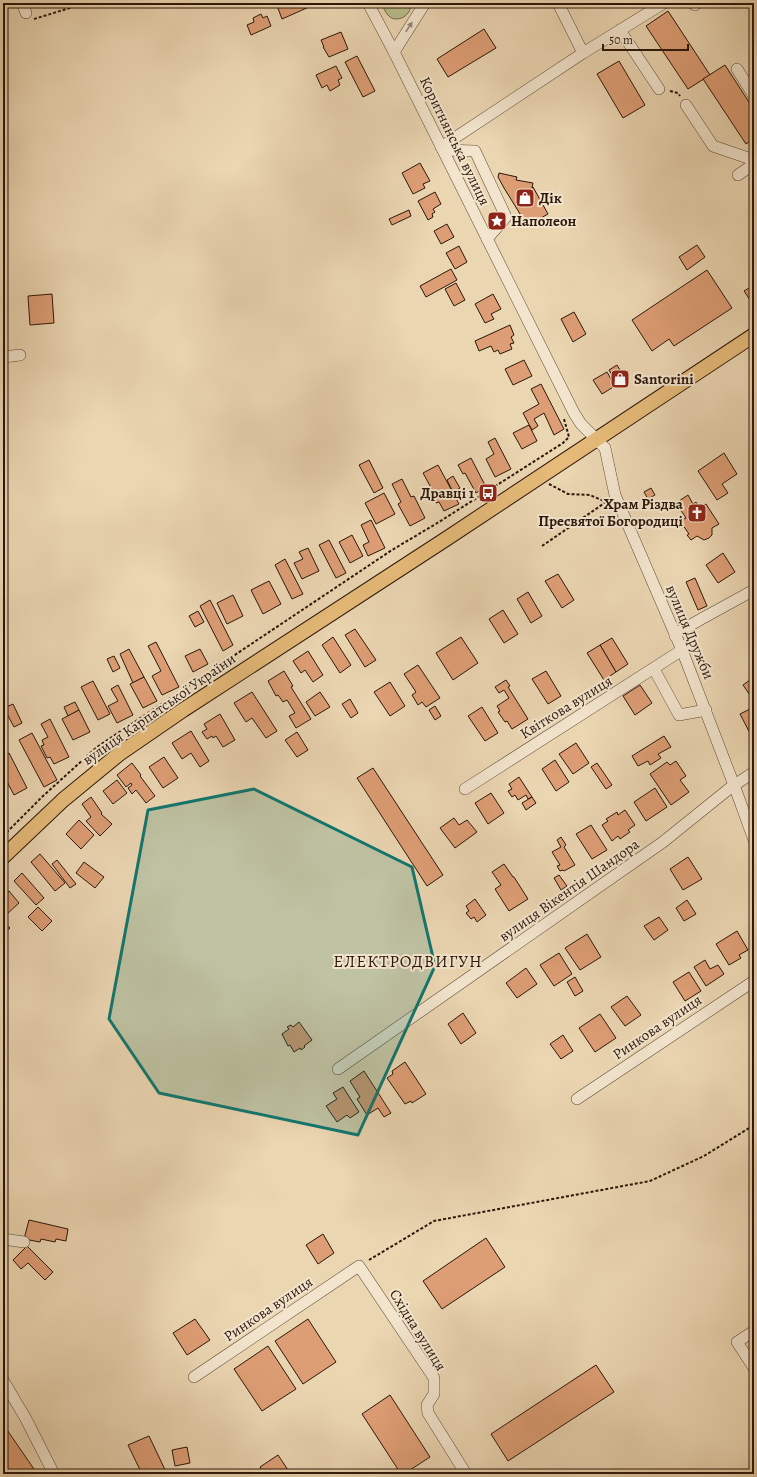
<svg xmlns="http://www.w3.org/2000/svg" width="757" height="1477" font-family="Alegreya,serif">
<style>
.green{fill:#b9bd8b;stroke:#726a4a}
.building{fill:#de9e75;stroke:#2b1609}
.lines{fill:none;stroke-linecap:round;stroke-linejoin:round}
.minor-casing{stroke:#5b4633;stroke-width:12}
.major-casing{stroke:#2b1609;stroke-width:16}
.path{stroke:#2b1609;stroke-width:2;stroke-dasharray:3 2;stroke-linecap:butt}
.minor{stroke:#f2e4cd;stroke-width:11}
.major{stroke:#e6bb79;stroke-width:14}
.oneway{fill:#988775}
.marked{fill:#0f766e;fill-opacity:0.2;stroke:#0f766e;stroke-width:3;stroke-linejoin:round}
.labels{text-anchor:middle;stroke-width:4;stroke-linejoin:round;paint-order:stroke}
.street-label{font-size:15px;fill:#2b1609;stroke:#f2e4cd}
.poi-label{font-size:15px;font-weight:bold;fill:#2b1609;stroke:#f2e4cd;text-anchor:start}
.quarter-label{font-size:17px;letter-spacing:1px;fill:#2b1609;stroke:#f2e4cd}
</style>
<rect width="100%" height="100%" fill="#ebd6b2"/>
<filter id="stains"><feTurbulence type="fractalNoise" baseFrequency=".005" numOctaves="4"/><feColorMatrix values="0 0 0 0 .2 0 0 0 0 .09 0 0 0 0 .02 0 0 0 .5 -.17"/></filter>
<radialGradient id="worn" r=".72"><stop offset=".6" stop-color="#630" stop-opacity="0"/><stop offset="1" stop-color="#630" stop-opacity=".3"/></radialGradient>
<path class="green" d="M382 3H410C410 6 411 10 408 13 404 19 393 22 388 15 385 12 383 7 382 3Z"/>
<g class="building">
<path d="M276 3H318L282 19Z"/>
<path d="M668 11 710 75 688 89 646 26Z"/>
<path d="M261 14 263 18 267 16 271 26 251 35 247 25 254 22 253 18Z"/>
<path d="M484 29 496 48 448 77 437 59Z"/>
<path d="M341 32 348 49 329 57 323 47H324L321 40Z"/>
<path d="M357 56 375 91 363 97 345 62Z"/>
<path d="M619 61 645 105 623 118 597 74Z"/>
<path d="M725 65 754 110V138L746 144 703 79Z"/>
<path d="M336 66 342 78 338 80 340 85 330 91 327 85 322 88 316 75Z"/>
<path d="M420 163 430 181 423 184 425 188 413 194 402 173Z"/>
<path d="M499 173 517 177 516 180 533 183 532 188 533 187 548 214 532 223 530 219 525 222 504 188 498 177Z"/>
<path d="M435 192 441 204 433 209 435 212 432 214 433 217 428 220 418 201Z"/>
<path d="M409 210 411 216 392 225 389 219Z"/>
<path d="M447 224 454 237 441 244 434 231Z"/>
<path d="M697 245 705 257 687 270 679 257Z"/>
<path d="M459 246 467 262 455 269 446 253Z"/>
<path d="M451 269 457 280 426 297 420 286Z"/>
<path d="M707 270 732 308 674 346 669 339 652 351 632 320Z"/>
<path d="M456 283 465 300 454 306 445 289Z"/>
<path d="M754 285V306L744 291Z"/>
<path d="M52 294 54 323 30 325 28 296Z"/>
<path d="M493 294 501 309 491 314 494 319 485 323 475 304Z"/>
<path d="M574 312 586 334 573 342 561 319Z"/>
<path d="M510 325 514 335 511 337 514 343 510 344 512 349 500 354 498 350 494 352 491 346 479 351 475 341Z"/>
<path d="M524 360 532 376 513 385 505 369Z"/>
<path d="M617 365 626 380 618 385 609 370Z"/>
<path d="M607 372 615 386 602 394 593 380Z"/>
<path d="M541 384 564 429 554 435 544 413 534 419 538 426 532 430 523 413 539 404 531 389Z"/>
<path d="M529 425 537 441 522 449 513 433Z"/>
<path d="M495 438 511 469 495 477 486 459 494 454 488 442Z"/>
<path d="M724 453 737 474 722 484 728 493 717 500 698 471Z"/>
<path d="M471 458 486 487 476 493 465 473 463 474 458 465Z"/>
<path d="M369 460 383 488 374 493 359 465Z"/>
<path d="M438 465 459 504 444 511 439 502 436 503 431 495 434 493 423 473Z"/>
<path d="M453 476 460 488 453 492 447 480Z"/>
<path d="M402 479 411 497 414 496 425 518 410 526 398 504 401 502 392 484Z"/>
<path d="M651 488 655 495 648 499 644 492Z"/>
<path d="M384 493 395 514 376 524 365 503Z"/>
<path d="M688 495 693 504 696 502 699 508 706 504 719 524 712 528V535L709 538 704 540 697 536 691 540 687 535 689 534 680 521 686 518 676 503Z"/>
<path d="M371 520 385 548 368 556 363 545 369 542 361 525Z"/>
<path d="M352 535 363 556 350 563 339 542Z"/>
<path d="M329 540 346 573 336 578 319 545Z"/>
<path d="M308 548 319 571 302 579 294 563 303 559 299 552Z"/>
<path d="M723 553 735 572 718 583 706 565Z"/>
<path d="M285 559 303 594 292 599 275 565Z"/>
<path d="M558 574 574 600 562 608 545 581Z"/>
<path d="M695 578 707 606 698 610 686 582Z"/>
<path d="M269 581 281 604 263 614 251 590Z"/>
<path d="M528 592 542 616 531 623 517 599Z"/>
<path d="M233 595 243 616 227 624 217 603Z"/>
<path d="M210 600 233 645 223 651 200 606Z"/>
<path d="M503 610 518 634 504 643 489 619Z"/>
<path d="M198 611 204 622 195 627 189 616Z"/>
<path d="M355 629 376 660 365 667 345 635Z"/>
<path d="M333 637 351 665 340 673 322 645Z"/>
<path d="M461 637 478 663 453 680 436 653Z"/>
<path d="M612 638 628 664 616 672 600 645Z"/>
<path d="M156 642 179 687 162 695 152 676 161 671 148 646Z"/>
<path d="M600 645 616 672 604 680 587 653Z"/>
<path d="M129 649 144 677 133 683 120 654Z"/>
<path d="M200 649 208 664 193 672 185 656Z"/>
<path d="M308 651 323 675 313 682 305 670 301 673 293 661Z"/>
<path d="M114 656 120 668 113 672 107 659Z"/>
<path d="M418 665 440 698 426 707 422 702 418 705 412 695 416 692 404 674Z"/>
<path d="M284 671 293 686 291 687 311 719 296 728 289 716 295 713 287 700 283 702 278 695 276 696 268 681Z"/>
<path d="M546 671 561 696 548 704 532 679Z"/>
<path d="M144 677 157 701 143 708 130 684Z"/>
<path d="M754 677V701L743 685Z"/>
<path d="M506 680 510 686 508 687 528 719 512 729 507 721 505 722 498 712 500 711 497 706 509 698 504 690 499 693 495 687Z"/>
<path d="M93 681 110 714 98 720 81 687Z"/>
<path d="M390 682 405 706 390 716 374 692Z"/>
<path d="M118 685 133 715 117 723 108 706 118 701 111 689Z"/>
<path d="M640 685 652 703 635 715 623 696Z"/>
<path d="M252 692 277 731 266 738 252 718 246 722 234 703Z"/>
<path d="M320 692 330 707 315 716 306 702Z"/>
<path d="M350 699 358 713 351 718 342 704Z"/>
<path d="M75 702 79 710 68 716 64 707Z"/>
<path d="M13 704 22 723 14 727 4 708Z"/>
<path d="M435 706 441 716 435 720 429 710Z"/>
<path d="M482 707 498 733 485 741 468 716Z"/>
<path d="M754 707V738L753 739 740 714Z"/>
<path d="M79 710 90 732 73 740 62 719Z"/>
<path d="M220 714 235 740 223 747 216 736 213 738 212 736 207 739 202 732 207 729 204 724Z"/>
<path d="M50 719 69 757 54 764 50 757 47 758 41 746 44 745 42 740 48 737 41 724Z"/>
<path d="M191 731 209 761 200 767 191 753 182 759 172 743Z"/>
<path d="M297 732 308 750 297 757 285 740Z"/>
<path d="M32 733 57 780 44 787 19 740Z"/>
<path d="M664 736 671 747 658 754 661 758 650 765 648 761 638 766 632 756Z"/>
<path d="M576 743 589 763 573 774 559 754Z"/>
<path d="M9 753 27 788 14 795 3 774V757Z"/>
<path d="M164 757 178 778 163 788 149 767Z"/>
<path d="M555 760 569 782 556 791 542 769Z"/>
<path d="M676 761 686 776 680 780 689 792 671 805 650 774 667 762 670 765Z"/>
<path d="M132 763 141 775 140 776 155 796 146 803 136 790 132 794 128 788 132 785 131 783 126 787 117 775Z"/>
<path d="M597 763 612 785 606 789 591 767Z"/>
<path d="M373 768 443 875 427 886 357 778Z"/>
<path d="M519 777 532 797 528 799 526 795 518 800 515 795 512 797 508 791 512 789 509 784Z"/>
<path d="M117 780 127 793 113 804 103 791Z"/>
<path d="M655 788 667 807 646 821 634 802Z"/>
<path d="M491 793 504 813 488 824 475 803Z"/>
<path d="M91 797 102 813 101 814 112 824 100 836 86 821 91 817 82 804Z"/>
<path d="M532 797 536 803 526 810 522 803Z"/>
<path d="M625 810 635 825 628 830 630 832 620 839 618 836 612 841 602 825 608 821 606 819 617 812 618 815Z"/>
<path d="M454 818 459 825 467 820 477 832 455 848 440 828Z"/>
<path d="M79 820 94 835 81 849 66 834Z"/>
<path d="M591 825 607 850 592 859 576 834Z"/>
<path d="M561 837 566 845 564 847 575 865 564 871 563 870 560 871 557 866 560 865 552 852 561 847 557 840Z"/>
<path d="M40 854 65 883 55 891 31 862Z"/>
<path d="M688 857 702 879 683 890 670 869Z"/>
<path d="M57 860 76 884 70 888 52 864Z"/>
<path d="M84 862 104 877 95 888 76 873Z"/>
<path d="M504 864 513 877H514L528 899 509 911 495 889 501 885 492 872Z"/>
<path d="M22 873 44 898 36 905 14 881Z"/>
<path d="M559 875 567 886 561 890 554 878Z"/>
<path d="M9 891 19 903 7 914 3 910V897Z"/>
<path d="M475 899 486 915 477 922 474 917 471 919 466 913 469 911 466 906Z"/>
<path d="M687 900 696 914 684 921 676 908Z"/>
<path d="M38 907 52 921 42 931 28 917Z"/>
<path d="M659 917 668 930 654 940 644 926Z"/>
<path d="M3 921 10 928 3 935Z"/>
<path d="M737 931 748 950 739 955 741 958 729 965 716 944Z"/>
<path d="M587 934 601 957 580 970 565 948Z"/>
<path d="M559 953 572 974 554 986 540 965Z"/>
<path d="M705 960 710 969 718 965 724 974 706 986 694 967Z"/>
<path d="M526 968 537 984 517 998 506 983Z"/>
<path d="M689 972 701 991 685 1001 673 982Z"/>
<path d="M575 977 583 991 575 996 567 982Z"/>
<path d="M627 996 641 1015 625 1026 611 1007Z"/>
<path d="M463 1013 476 1033 461 1044 448 1024Z"/>
<path d="M600 1014 616 1038 595 1052 579 1028Z"/>
<path d="M299 1022 312 1040 304 1046 305 1047 301 1050 300 1048 294 1052 290 1045 288 1046 282 1034 289 1029 287 1027 291 1025 293 1027Z"/>
<path d="M563 1035 573 1051 561 1059 550 1044Z"/>
<path d="M405 1062 426 1094 412 1103 411 1101 405 1104 387 1078 393 1074 392 1071Z"/>
<path d="M364 1071 391 1113 384 1117 378 1108 367 1115 357 1099 360 1097 350 1081Z"/>
<path d="M343 1087 359 1112 350 1118 347 1115 337 1122 326 1106 337 1099 333 1093Z"/>
<path d="M29 1220 68 1229 66 1241 56 1239 55 1242 41 1239 40 1242 24 1239Z"/>
<path d="M323 1234 334 1253 318 1264 306 1245Z"/>
<path d="M486 1238 505 1267 442 1309 423 1281Z"/>
<path d="M27 1246 53 1272 45 1280 28 1263 21 1269 13 1260Z"/>
<path d="M195 1319 210 1340 187 1355 173 1333Z"/>
<path d="M308 1319 336 1362 303 1384 275 1341Z"/>
<path d="M268 1346 296 1389 262 1411 234 1369Z"/>
<path d="M596 1365 614 1392 508 1461 491 1434Z"/>
<path d="M390 1395 430 1457 404 1474H401L362 1414Z"/>
<path d="M3 1424 36 1472 33 1474H4L3 1472Z"/>
<path d="M149 1436 167 1474H142L128 1445Z"/>
<path d="M187 1447 190 1463 175 1466 172 1450Z"/>
<path d="M278 1455 288 1470 281 1474H264L260 1467Z"/>
</g>
<g class="lines">
<g class="minor-casing">
<g id="minor">
<path d="M22 3 26 13"/>
<path d="M368 3 394 52 574 413 581 424 605 448 615 495 682 650 734 785 754 840"/>
<path d="M692 3 695 5"/>
<path d="M620 30 659 89"/>
<path d="M394 52 425 3"/>
<path d="M583 53 664 3"/>
<path d="M737 69 754 96"/>
<path d="M686 105 713 146 754 160"/>
<path d="M441 147 583 53 558 3"/>
<path d="M443 150 475 151 506 217 487 239"/>
<path d="M738 175 754 164"/>
<path d="M3 357 20 355"/>
<path d="M675 636 680 631 703 618 754 590"/>
<path d="M654 669 679 715 706 710"/>
<path d="M465 789 682 650"/>
<path d="M338 1069 663 842 730 788 754 772"/>
<path d="M577 1099 754 981"/>
<path d="M3 1239 24 1242"/>
<path d="M754 1331 737 1342 754 1368"/>
<path d="M194 1377 359 1266 434 1378V1394L427 1405 428 1413 466 1474"/>
<path d="M3 1380 26 1419 54 1474"/>
</g>
</g>
<g class="major-casing">
<path id="major" d="M3 857 63 800 119 754 183 710 446 539 754 335"/>
</g>
<g class="path">
<path d="M34 19 86 3"/>
<path d="M670 91 678 93 680 96"/>
<path d="M549 484 568 494 590 495 606 502"/>
<path d="M542 546 606 502"/>
<path d="M3 836 42 797 97 747 392 550 439 522 563 443 569 437 564 419"/>
<path d="M369 1260 434 1221 650 1181 704 1156 754 1125"/>
</g>
<use href="#minor" class="minor"/>
<use href="#major" class="major"/>
</g>
<defs><path id="oneway-solid" d="M-6-.8H1V-3.2L6.5 0L1 3.2V.8H-6Z"/></defs>
<use class="oneway" href="#oneway-solid" transform="translate(409 27) rotate(-57)"/>
<path class="marked" d="M254 789 412 867 435 966 358 1135 159 1093 109 1019 148 810Z"/>
<defs>
<g id="shop-square" transform="scale(1)"><rect x="-9" y="-9" width="18" height="18" rx="4" fill="#8f2418" stroke="#f2e4cd"/><path d="M-5-2.5h2.3a2.7 3.5 0 0 1 5.4 0H5L5.5 6h-11ZM-1.5-2.5h3a1.5 2.3 0 0 0-3 0Z" fill="#fff"/></g>
<g id="sight-square" transform="scale(1)"><rect x="-9" y="-9" width="18" height="18" rx="4" fill="#8f2418" stroke="#f2e4cd"/><path d="M0-6L1.8-2.2L6-1.7L2.9 1.2L3.7 5.4L0 3.3L-3.7 5.4L-2.9 1.2L-6-1.7L-1.8-2.2Z" fill="#fff"/></g>
<g id="bus-square" transform="scale(1)"><rect x="-9" y="-9" width="18" height="18" rx="4" fill="#8f2418" stroke="#f2e4cd"/><path d="M-5-6H5V4H4V6H2V4H-2V6H-4V4H-5ZM-3.5-4V0h7V-4ZM-3.5 1.2v1.5H-2V1.2ZM2 1.2v1.5H3.5V1.2Z" fill="#fff"/></g>
<g id="church-square" transform="scale(1)"><rect x="-9" y="-9" width="18" height="18" rx="4" fill="#8f2418" stroke="#f2e4cd"/><path d="M-1.2-6h2.4v3.5h3.3v2.4h-3.3V6h-2.4V-.1h-3.3v-2.4h3.3Z" fill="#fff"/></g>
</defs>
<g fill-rule="evenodd">
<use href="#shop-square" x="525" y="198"/>
<use href="#sight-square" x="497" y="221"/>
<use href="#shop-square" x="620" y="379"/>
<use href="#bus-square" x="488" y="493"/>
<use href="#church-square" x="697" y="513"/>
</g>
<g class="labels">
<g class="street-label">
<text transform="translate(455 141) rotate(64)" y="5">Коритнянська вулиця</text>
<text transform="translate(690 632) rotate(67)" y="5">вулиця Дружби</text>
<text transform="translate(566 707) rotate(-32)" y="5">Квіткова вулиця</text>
<text transform="translate(159 709) rotate(-35)" y="5">вулиця Карпатської України</text>
<text transform="translate(569 890) rotate(-35)" y="5">вулиця Вікентія Шандора</text>
<text transform="translate(657 1027) rotate(-34)" y="5">Ринкова вулиця</text>
<text transform="translate(268 1309) rotate(-34)" y="5">Ринкова вулиця</text>
<text transform="translate(418 1330) rotate(58)" y="5">Східна вулиця</text>
</g>
<g class="poi-label">
<text x="539" y="203">Дік</text>
<text x="511" y="226">Наполеон</text>
<text x="634" y="384">Santorini</text>
<text x="474" y="498" text-anchor="end">Дравці 1</text>
<text x="683" y="509" text-anchor="end">Храм Різдва<tspan x="683" dy="17">Пресвятої Богородиці</tspan></text>
</g>
<g class="quarter-label">
<text x="408" y="967">ЕЛЕКТРОДВИГУН</text>
</g>
</g>
<rect width="757" height="1477" fill="none" stroke="#ebd6b2" stroke-width="16"/>
<rect x="4" y="4" width="749" height="1469" fill="none" stroke="#2b1609" stroke-width="2"/>
<rect x="8" y="8" width="741" height="1461" fill="none" stroke="#2b1609"/>
<path d="M603 44v6h85v-6" fill="none" stroke="#2b1609" stroke-width="2"/>
<text x="609" y="44" font-size="12" fill="#2b1609" stroke="#f2e4cd" stroke-width="3" paint-order="stroke">50 m</text>
<rect width="100%" height="100%" filter="url(#stains)"/>
<rect width="100%" height="100%" fill="url(#worn)"/>
</svg>
